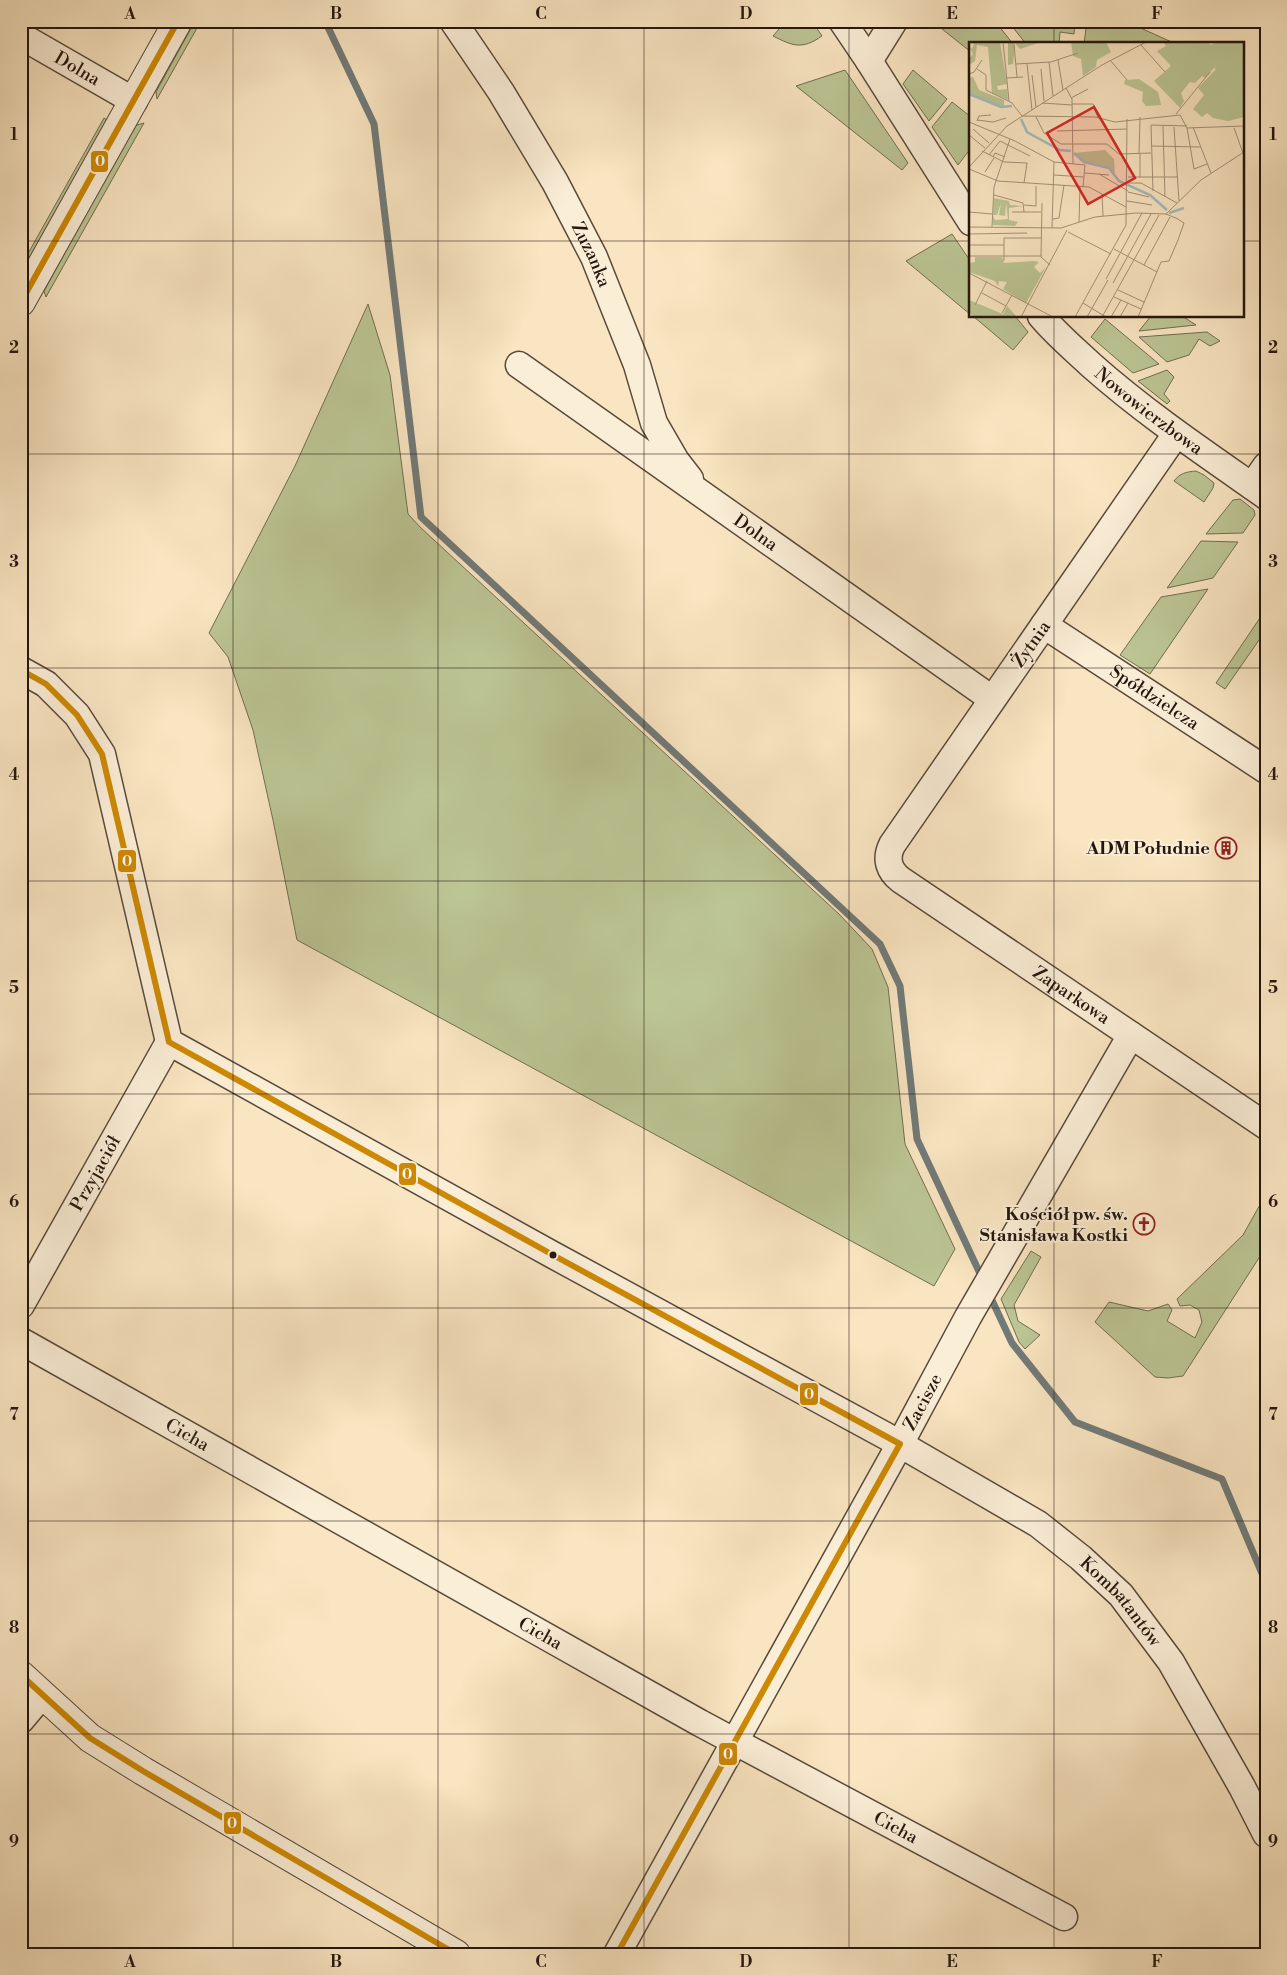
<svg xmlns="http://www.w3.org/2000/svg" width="1287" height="1975" font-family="'Libre Bodoni',serif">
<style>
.green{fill:#bcc594;stroke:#706e51}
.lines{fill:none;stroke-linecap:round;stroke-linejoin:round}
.stream{stroke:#717a78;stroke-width:7}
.minor-casing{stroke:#594a3b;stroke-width:29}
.tertiary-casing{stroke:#594a3b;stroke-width:30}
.minor{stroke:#fbeed7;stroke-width:26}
.tertiary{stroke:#fbeed7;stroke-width:28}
.bus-1-casing{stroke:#fbeed7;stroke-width:10}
.bus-1{stroke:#cd8903;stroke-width:6}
.grid{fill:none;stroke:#24160e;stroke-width:1;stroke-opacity:0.55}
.bus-dot{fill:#24160e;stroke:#fbeed7;stroke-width:2}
.labels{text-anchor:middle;stroke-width:4;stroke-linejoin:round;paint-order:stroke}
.street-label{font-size:18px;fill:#24160e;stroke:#fbeed7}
.poi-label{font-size:18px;font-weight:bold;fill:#24160e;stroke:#fbeed7;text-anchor:end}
.inset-river{fill:none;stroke:#a4bcbf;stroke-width:2.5}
.inset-road{fill:none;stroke:#a49279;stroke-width:1}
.view{fill:#d62828;fill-opacity:0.15;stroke:#d62828;stroke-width:2.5}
.inset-edge{fill:none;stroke:#24160e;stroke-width:2.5}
.line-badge{stroke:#fbeed7;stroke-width:2}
.badge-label{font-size:14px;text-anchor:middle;font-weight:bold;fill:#fff}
.neatline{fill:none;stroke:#24160e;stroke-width:2}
.grid-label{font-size:16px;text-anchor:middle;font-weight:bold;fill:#24160e}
</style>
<rect width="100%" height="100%" fill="#f9e5c1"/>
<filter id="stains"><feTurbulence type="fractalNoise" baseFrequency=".004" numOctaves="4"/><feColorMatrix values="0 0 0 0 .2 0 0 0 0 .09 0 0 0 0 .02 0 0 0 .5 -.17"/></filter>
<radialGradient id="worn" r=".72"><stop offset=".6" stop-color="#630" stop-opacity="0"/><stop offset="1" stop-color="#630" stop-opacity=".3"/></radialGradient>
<g class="green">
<path d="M195 21H201L157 99 156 92Z"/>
<path d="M786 21H812L822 36C802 50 793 46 773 36Z"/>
<path d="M932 21H995L1013 44H971V52Z"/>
<path d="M1008 21H1075L1074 34 1060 32 1059 44H1026Z"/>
<path d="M1087 21H1125L1176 44H1084Z"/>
<path d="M845 70 908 163 902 170 796 86Z"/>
<path d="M913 70 947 99 929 121 903 84Z"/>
<path d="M952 102 971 117V148L958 165 932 127Z"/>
<path d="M104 118 107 120 21 274V266Z"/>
<path d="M144 123 46 297 44 291 131 131 137 125Z"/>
<path d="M952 234 971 262V315L906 261Z"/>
<path d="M368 304 390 375 408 514 421 528 839 914 872 949 888 987 905 1144 955 1249 934 1286 297 940 273 820 253 730 228 657 209 633 295 466Z"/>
<path d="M973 316H1015L1028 332 1013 350Z"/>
<path d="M1151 316H1182L1196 325 1139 331Z"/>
<path d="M1105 319 1159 364 1133 373 1091 337Z"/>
<path d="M1207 332 1220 341 1210 346 1199 339 1189 355 1167 362 1139 337Z"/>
<path d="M1167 370 1174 377 1164 394 1170 401 1167 404 1138 381Z"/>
<path d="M1196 471 1204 475 1214 483 1213 488 1204 502 1174 481C1180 473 1186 472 1196 471Z"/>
<path d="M1240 499 1254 510 1255 515 1243 533 1206 534 1233 500Z"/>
<path d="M1201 541 1238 542 1213 578 1167 588Z"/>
<path d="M1208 589 1150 674 1120 655 1161 597Z"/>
<path d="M1266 609V630L1225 689 1216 683Z"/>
<path d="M1266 1194V1247L1183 1376 1168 1378 1155 1377 1095 1322 1109 1302 1148 1311 1168 1304 1172 1310 1167 1321 1195 1338 1202 1322 1199 1310 1190 1305 1180 1306 1177 1299 1243 1235Z"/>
<path d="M1031 1251 1041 1257 1014 1305 1018 1321 1040 1335 1025 1349 1019 1342 1001 1299Z"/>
</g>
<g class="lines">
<g class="stream">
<path d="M325 21 374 124 421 517 880 944 900 986 917 1139 983 1280"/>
<path d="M989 1294 1012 1343 1075 1422 1222 1479 1266 1583"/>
</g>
<g class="minor-casing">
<g id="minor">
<path id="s1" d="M453 21 501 92 555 182 594 257 637 365 654 423 676 461 690 479"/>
<path d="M842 21 869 61 971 222"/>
<path id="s2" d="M21 36 134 101"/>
<path d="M869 61 894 21"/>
<path id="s3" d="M1041 316C1056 334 1074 349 1091 365 1145 413 1206 454 1266 496"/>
<path id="s4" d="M519 365 992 699"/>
<path id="s5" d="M1176 434 892 845C885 859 889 871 901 880L1266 1126"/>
<path d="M1252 486 1266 466"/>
<path id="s6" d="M1044 625 1266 770"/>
<path id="s7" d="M21 670 46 684 77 715 102 754 169 1042 553 1255 886 1436 1038 1524 1081 1558 1121 1595 1171 1662 1242 1787 1266 1834"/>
<path id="s8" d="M21 1305 169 1042"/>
<path id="s9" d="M21 1341 700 1723 1064 1917"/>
<path d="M21 1720 42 1695"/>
<path id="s10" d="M617 1954 900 1444 968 1317 1131 1035"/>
</g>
</g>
<g class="tertiary-casing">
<g id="tertiary">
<path d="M21 302 178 21"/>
<path d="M21 1675 90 1738 143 1771 456 1954"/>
</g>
</g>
<use href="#minor" class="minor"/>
<use href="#tertiary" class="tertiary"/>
<g class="bus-1-casing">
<g id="bus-1">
<path d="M21 302 178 21"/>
<path d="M21 670 46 684 77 715 102 754 169 1042 553 1255 900 1444 617 1954"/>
<path d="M21 1675 90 1738 143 1771 456 1954"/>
</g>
</g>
<use href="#bus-1" class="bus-1"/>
</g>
<path class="grid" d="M233 21V1954M438 21V1954M644 21V1954M849 21V1954M1054 21V44M21 241H971M1243 241H1266M1054 316V1954M21 454H1266M21 668H1266M21 881H1266M21 1094H1266M21 1308H1266M21 1521H1266M21 1734H1266"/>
<defs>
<g id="building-ring" transform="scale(1.125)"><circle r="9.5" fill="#fbeed7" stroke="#8f2418" stroke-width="1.5"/><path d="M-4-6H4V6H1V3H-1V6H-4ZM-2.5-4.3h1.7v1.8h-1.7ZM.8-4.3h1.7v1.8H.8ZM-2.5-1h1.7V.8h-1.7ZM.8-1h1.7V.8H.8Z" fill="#8f2418"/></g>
<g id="church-ring" transform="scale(1.125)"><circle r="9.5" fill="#fbeed7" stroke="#8f2418" stroke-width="1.5"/><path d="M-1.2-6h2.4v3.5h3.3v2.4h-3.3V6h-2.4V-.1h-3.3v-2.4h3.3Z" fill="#8f2418"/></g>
</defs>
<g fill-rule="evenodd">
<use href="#building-ring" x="1226" y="848"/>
<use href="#church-ring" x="1144" y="1224"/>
</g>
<circle class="bus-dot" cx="553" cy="1255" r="4.5"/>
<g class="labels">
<g class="street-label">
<text dy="6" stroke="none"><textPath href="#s2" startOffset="65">Dolna</textPath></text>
<text dy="6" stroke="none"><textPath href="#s1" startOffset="272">Zuzanka</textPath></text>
<text dy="6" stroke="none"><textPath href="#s3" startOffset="144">Nowowierzbowa</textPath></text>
<text dy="6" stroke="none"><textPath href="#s4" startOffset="290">Dolna</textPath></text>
<text transform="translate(1031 644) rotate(-55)" y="6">Żytnia</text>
<text dy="6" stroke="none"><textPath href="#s6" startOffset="132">Spółdzielcza</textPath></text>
<text dy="6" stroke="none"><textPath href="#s5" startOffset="745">Zaparkowa</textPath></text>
<text dy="6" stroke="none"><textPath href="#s8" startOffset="151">Przyjaciół</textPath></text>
<text dy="6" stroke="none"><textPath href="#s10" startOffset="631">Zacisze</textPath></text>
<text dy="6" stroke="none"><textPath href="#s9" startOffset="191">Cicha</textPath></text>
<text dy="6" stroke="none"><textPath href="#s7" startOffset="1522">Kombatantów</textPath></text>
<text dy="6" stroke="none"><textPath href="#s9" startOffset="596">Cicha</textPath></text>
<text dy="6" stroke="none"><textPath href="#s9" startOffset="1001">Cicha</textPath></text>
</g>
<g class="poi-label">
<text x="1210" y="854">ADM Południe</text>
<text x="1128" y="1220">Kościół pw. św.<tspan x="1128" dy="21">Stanisława Kostki</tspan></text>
</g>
</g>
<g transform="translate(969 42)">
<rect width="275" height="275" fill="#f9e5c1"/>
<path d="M0 0H31L38 42 28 44 29 48 38 47 39 58 23 51 19 5 8 3 6 19 0 23V16L4 12 0 5 3 7 5 2ZM39 0H72L51 7 46 1 44 22 39 23ZM102 0H137L142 10 128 18 127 25 114 34 112 17 104 14ZM194 0H238L242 3 246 0H275V75L259 79 244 76 238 71 233 75 224 67 235 53 229 46 247 27 245 26 236 36 233 34 226 41 221 40 212 51 215 59 211 66 185 39 202 24 188 9 197 4ZM0 35H4L10 48 35 58V65L1 53ZM170 37 189 50 192 63 177 64 173 59 174 50 155 42 156 38ZM136 108 145 117 146 132 140 126 115 120 105 111ZM25 156 40 159 41 163 54 164 40 166V178L49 180 46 184 24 183V174L26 178 39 177 37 161 36 174 30 173 32 161 28 173H24ZM0 215 1 221 6 220V215H33L35 221 65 219 70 220 65 225 71 231 77 225 57 261 34 247 38 240 30 239 29 244 26 239 0 230ZM0 258 34 272 38 264 48 275H4L0 270Z" fill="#bcc594"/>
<path class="inset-river" d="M0 52 32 65 43 64M52 77 58 90 65 94 91 108 102 109M105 111 115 120 140 126 150 139 181 153 198 168M200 171 215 166"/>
<path class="inset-road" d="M34 0 40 59M45 3 48 35M172 3 196 30M89 18 94 48M141 18 158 38M80 20 84 54M47 22 82 20 109 11M58 22 63 68M8 27 17 33V48L43 61 53 74M72 27 75 59M0 32 5 30 13 18M63 33 67 65M37 36 54 35M97 46 103 57 104 122M102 56 119 47M73 61 103 63M103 62H124L129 76M207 72 241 30M53 74 126 75 146 80 211 73 218 86 225 127 238 122M67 75 75 91 92 102H138L150 112 182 111M8 78 24 80 37 76M8 79 10 74 22 73M0 80 46 99 85 120 116 123 114 145M194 84 196 155M205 85 210 159M224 85 242 131M218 86 275 84M265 86 274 111M4 87 20 101M88 89 158 87M0 93 16 106M182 104 232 105M13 109 35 120 58 121M170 112 171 75M171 112V135M20 113 31 99 61 114M24 115 26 111 36 115M0 125 38 84 133 23 177 0M0 127 29 139 120 145 157 165M16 130 25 116M116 131 140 133M130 132 159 149M85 133 115 135M159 135H209M55 141 58 121M159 141H172L208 161M184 149 182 83 218 84M159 150 180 155M133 152 134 174M25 153 54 161 55 170M158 159 183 163M73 161 72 215 81 223M55 163 67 164V144M0 170 23 172M43 170H72M197 172 232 138 275 110M84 177 90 176 95 143M110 180 111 144M0 185 92 186 126 175 167 171 197 172 209 177 215 181 209 198 200 219 192 220 169 275M23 185 25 145 41 97M83 186 85 120M99 190 142 212M0 192 58 191M0 203H35M145 207 188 230M0 214H72M35 219V196H72M175 223 201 175M0 231 84 275M137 237 173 171M144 241 182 172M149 248 175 260M13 251 37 264M145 255 172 267M114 261 137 275M6 263 18 239M33 271 43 253M52 275 98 188M106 275 157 183 158 77M118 275 139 238M133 275 190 173M142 275 152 258M151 275 159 261"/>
<path class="view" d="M125 65 166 136 119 162 78 91Z"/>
<rect width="275" height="275" class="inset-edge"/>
</g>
<g class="line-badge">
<rect x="90" y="150" width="19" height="23" rx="5" fill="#cd8903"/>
<rect x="117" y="849" width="20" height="24" rx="5" fill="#cd8903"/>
<rect x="398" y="1162" width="19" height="24" rx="5" fill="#cd8903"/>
<rect x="799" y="1382" width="20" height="24" rx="5" fill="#cd8903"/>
<rect x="718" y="1742" width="20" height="24" rx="5" fill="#cd8903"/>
<rect x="223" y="1811" width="19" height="24" rx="5" fill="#cd8903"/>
</g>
<g class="badge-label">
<text x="100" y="166">0</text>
<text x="127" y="866">0</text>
<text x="407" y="1179">0</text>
<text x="809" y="1399">0</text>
<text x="728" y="1759">0</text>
<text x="232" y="1828">0</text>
</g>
<rect width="1287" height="1975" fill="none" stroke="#f9e5c1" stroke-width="55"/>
<rect x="28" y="28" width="1232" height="1920" class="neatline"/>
<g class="grid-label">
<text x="130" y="19">A</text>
<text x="336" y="19">B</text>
<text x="541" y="19">C</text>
<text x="746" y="19">D</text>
<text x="952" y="19">E</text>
<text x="1157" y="19">F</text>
<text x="14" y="140">1</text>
<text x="1273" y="140">1</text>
<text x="14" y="353">2</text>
<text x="1273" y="353">2</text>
<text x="14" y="567">3</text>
<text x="1273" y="567">3</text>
<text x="14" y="780">4</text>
<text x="1273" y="780">4</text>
<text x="14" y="993">5</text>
<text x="1273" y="993">5</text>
<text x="14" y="1207">6</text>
<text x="1273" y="1207">6</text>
<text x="14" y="1420">7</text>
<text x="1273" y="1420">7</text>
<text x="14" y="1633">8</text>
<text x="1273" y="1633">8</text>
<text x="14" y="1847">9</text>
<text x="1273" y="1847">9</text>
<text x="130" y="1967">A</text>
<text x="336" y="1967">B</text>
<text x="541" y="1967">C</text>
<text x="746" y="1967">D</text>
<text x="952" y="1967">E</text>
<text x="1157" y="1967">F</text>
</g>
<rect width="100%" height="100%" filter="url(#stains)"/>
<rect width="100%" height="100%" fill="url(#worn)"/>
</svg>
